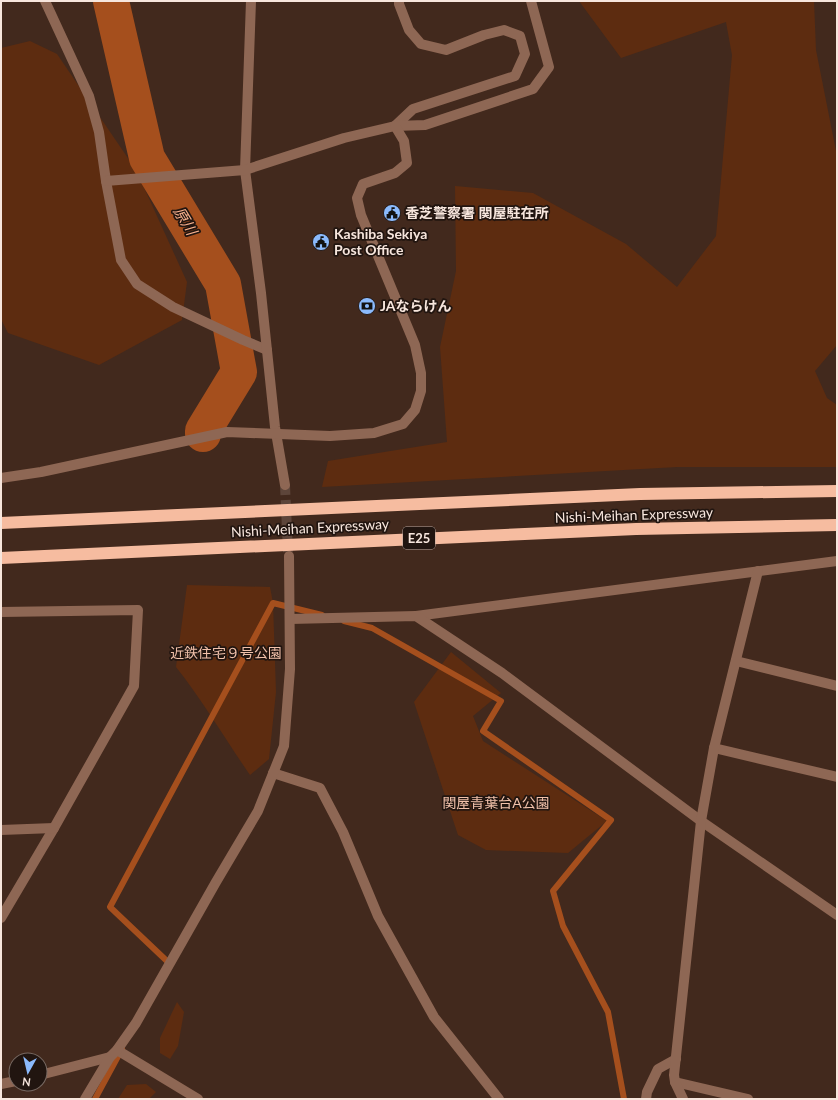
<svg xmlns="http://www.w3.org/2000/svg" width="838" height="1100" font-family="Lato,'Noto Sans JP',sans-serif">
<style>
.green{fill:#5d2c10}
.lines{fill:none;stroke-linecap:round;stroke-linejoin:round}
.stream{stroke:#a54f1d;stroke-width:6}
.river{stroke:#a54f1d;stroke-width:36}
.minor-tunnel{stroke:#5d453a;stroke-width:10;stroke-dasharray:10 5;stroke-linecap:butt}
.minor{stroke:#8e6754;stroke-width:10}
.highway{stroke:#f6bca0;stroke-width:12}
.labels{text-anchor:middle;stroke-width:3.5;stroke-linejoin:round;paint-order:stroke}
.shield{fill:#211510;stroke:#b7a7a0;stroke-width:1}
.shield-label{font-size:13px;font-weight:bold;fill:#f7e6dd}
.poi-label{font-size:14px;font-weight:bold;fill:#f7e6dd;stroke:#211510;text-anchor:start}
.street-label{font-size:14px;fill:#f7e6dd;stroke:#211510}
.park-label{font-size:14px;fill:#f1c1aa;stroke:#211510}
.water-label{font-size:15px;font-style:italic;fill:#f9b28f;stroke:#211510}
</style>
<rect width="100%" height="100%" fill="#42291d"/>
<g class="green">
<path d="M579 1H814L816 50 837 156V345L815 371 827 398 837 405V467H677L322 487 328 461 447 442 440 347 456 271 455 186 533 193 626 244 677 287 716 236 732 55 726 22 621 58Z"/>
<path d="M30 41 57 54 136 170 187 282 182 320 99 365 8 333 1 319V48Z"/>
<path d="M187 585 270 587 273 603 276 692 269 759 250 775C225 739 203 701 176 667Z"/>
<path d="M451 652 501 693 473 716 483 741 607 821 568 853 486 850 458 835 414 702Z"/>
<path d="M177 1002 184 1012 178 1046 170 1059 160 1053V1038Z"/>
<path d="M146 1084 156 1092 149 1099H118L127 1085Z"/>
</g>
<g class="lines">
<g class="stream">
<path d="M344 621 372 628 501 701 483 731 611 820 553 891 563 926 608 1012 624 1099"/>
<path d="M168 966 169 963 110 907 273 603 322 615"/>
<path d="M95 1099 122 1049"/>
</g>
<path class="river" d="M111 1 147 158 223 284 239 372 203 431V434"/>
<path class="minor-tunnel" d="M285 485 288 552"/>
<g class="minor">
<path d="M45 1 89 96 99 132 106 181 121 260 137 284 173 307 243 340 267 350"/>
<path d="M251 1 245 170 261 293 275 427 285 485"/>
<path d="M395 126 413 109 515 76 525 54 520 36 504 30 484 35 446 50 421 44 409 30 399 4V1"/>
<path d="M106 181 245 170 344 138 395 126 425 125 533 89 549 67 531 1"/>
<path d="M1 478 41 472 227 432 330 436 374 433 403 424 415 410 421 391V373L415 345 361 215 357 198 363 184 395 173 407 163 404 141 395 126"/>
<path d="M1 612 138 610 134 686 54 828 1 918"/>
<path d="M416 616 837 561"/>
<path d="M290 619 416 616 502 673 701 821 837 915"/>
<path d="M736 661 837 686"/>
<path d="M714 748 837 777"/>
<path d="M273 773 320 788 343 832 378 916 434 1017 499 1099"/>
<path d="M1 830 54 828"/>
<path d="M117 1050 198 1099"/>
<path d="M40 1075 110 1057"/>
<path d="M675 1082 748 1099"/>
<path d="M1 1084 16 1081"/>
<path d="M85 1099 110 1057 117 1050 136 1023 216 882 258 811 284 746 290 669 289 556"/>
<path d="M646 1099 647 1092 658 1069 676 1059"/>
<path d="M683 1099 675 1082 674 1075 701 821 714 748 758 571"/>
</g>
<g class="highway">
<path d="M1 523 640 494 837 491"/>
<path d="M1 558 636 529 837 525"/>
</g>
</g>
<defs>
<g id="civic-disc" transform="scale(0.9)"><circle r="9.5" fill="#8bbafc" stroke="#211510"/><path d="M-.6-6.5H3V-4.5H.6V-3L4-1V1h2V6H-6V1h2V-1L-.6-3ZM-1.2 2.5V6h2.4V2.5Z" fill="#111"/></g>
<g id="bank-disc" transform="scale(0.9)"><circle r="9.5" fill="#8bbafc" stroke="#211510"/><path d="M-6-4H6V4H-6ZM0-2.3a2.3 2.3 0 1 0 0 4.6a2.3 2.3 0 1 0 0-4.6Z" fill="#111"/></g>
</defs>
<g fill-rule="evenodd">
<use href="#civic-disc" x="392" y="213"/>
<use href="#civic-disc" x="321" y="242"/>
<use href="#bank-disc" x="367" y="306"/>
</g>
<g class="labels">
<rect class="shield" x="403" y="527" width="32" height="22" rx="3"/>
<g class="shield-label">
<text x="419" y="543">E25</text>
</g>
<g class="poi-label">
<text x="405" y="218">香芝警察署 関屋駐在所</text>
<text x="334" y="239">Kashiba Sekiya<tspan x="334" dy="16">Post Office</tspan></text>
<text x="380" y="311">JAならけん</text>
</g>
<g class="street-label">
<text transform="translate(634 515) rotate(-2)" y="5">Nishi-Meihan Expressway</text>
<text transform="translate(310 528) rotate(-3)" y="5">Nishi-Meihan Expressway</text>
</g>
<g class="park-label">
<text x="226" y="658">近鉄住宅９号公園</text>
<text x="496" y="808">関屋青葉台A公園</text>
</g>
<g class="water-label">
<text transform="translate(185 221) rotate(59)" y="5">原川</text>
</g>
</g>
<rect width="838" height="1100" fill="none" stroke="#f7e6dd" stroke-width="4"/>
<g transform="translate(28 1072) rotate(188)"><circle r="19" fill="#211510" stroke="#776962"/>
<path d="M0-3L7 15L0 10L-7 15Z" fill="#8bbafc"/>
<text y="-6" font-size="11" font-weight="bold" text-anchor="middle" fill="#f7e6dd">N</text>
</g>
</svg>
